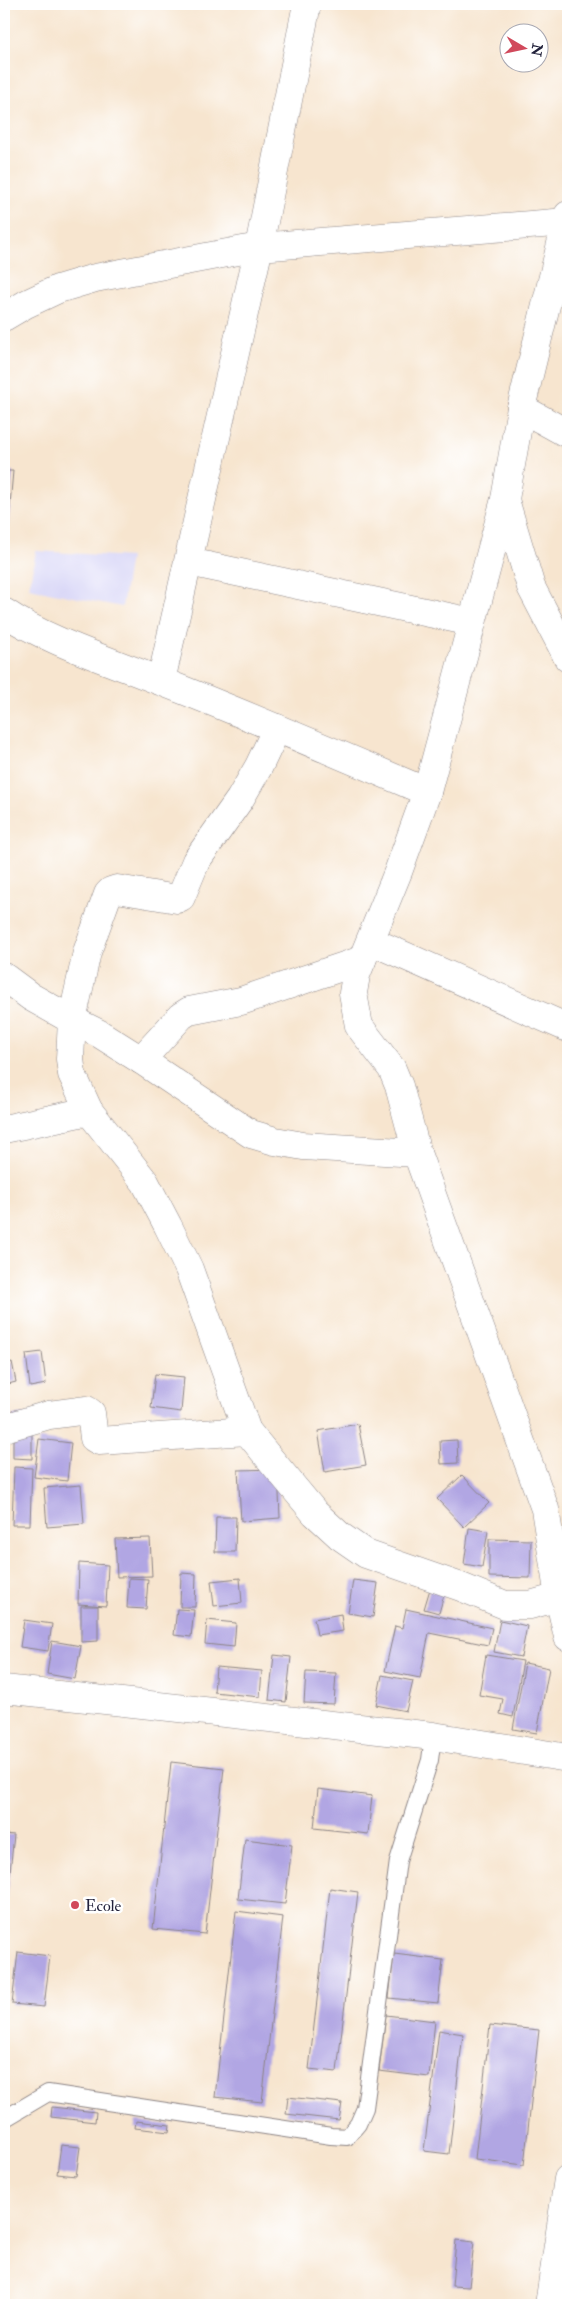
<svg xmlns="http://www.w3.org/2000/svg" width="572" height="2309" font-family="'IM FELL Double Pica',serif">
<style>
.built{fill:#d9d7f7}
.building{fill:#b1a6e3}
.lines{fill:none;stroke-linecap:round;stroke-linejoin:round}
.lane-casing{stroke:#8c8485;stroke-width:18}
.street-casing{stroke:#8c8485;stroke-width:29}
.lane{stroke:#fff;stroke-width:16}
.street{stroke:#fff;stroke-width:28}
.poi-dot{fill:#d1495b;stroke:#fff;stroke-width:2}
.labels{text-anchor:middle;stroke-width:5;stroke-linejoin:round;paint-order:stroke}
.poi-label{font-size:16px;fill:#22223b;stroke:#fff;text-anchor:start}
</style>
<rect width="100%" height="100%" fill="#fff"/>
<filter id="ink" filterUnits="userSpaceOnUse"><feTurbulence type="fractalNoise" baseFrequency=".02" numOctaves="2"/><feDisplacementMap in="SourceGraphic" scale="10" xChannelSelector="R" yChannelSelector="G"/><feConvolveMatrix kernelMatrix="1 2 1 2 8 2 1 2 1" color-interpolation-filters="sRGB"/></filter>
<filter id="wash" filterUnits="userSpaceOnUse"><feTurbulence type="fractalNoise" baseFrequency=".0096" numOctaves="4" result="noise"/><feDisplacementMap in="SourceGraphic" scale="20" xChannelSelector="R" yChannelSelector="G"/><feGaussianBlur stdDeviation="1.12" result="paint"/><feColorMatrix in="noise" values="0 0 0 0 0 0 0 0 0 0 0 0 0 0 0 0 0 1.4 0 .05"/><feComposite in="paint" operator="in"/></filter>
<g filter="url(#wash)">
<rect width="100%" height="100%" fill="#f7e5cf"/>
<path class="built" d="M36 551 130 557 122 607 29 588Z"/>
<g id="blocks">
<g class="building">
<path d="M4 471H13L8 528H4Z"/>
<path d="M42 1352 46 1384 30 1387 26 1354Z"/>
<path d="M12 1362 16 1382 4 1385V1364Z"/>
<path d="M155 1374 184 1377 181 1412 151 1408Z"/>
<path d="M13 1415H32V1459L13 1458Z"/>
<path d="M358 1424 366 1465 325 1472 318 1431Z"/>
<path d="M39 1439 71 1443 67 1481 34 1477Z"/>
<path d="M457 1440 458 1463 441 1464 440 1441Z"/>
<path d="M14 1467 32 1468 30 1525H12Z"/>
<path d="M278 1469 280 1518 241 1521 238 1470Z"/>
<path d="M462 1475 489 1503 464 1527 437 1499Z"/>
<path d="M81 1485 84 1524 47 1527 44 1488Z"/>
<path d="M216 1517H236L235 1552H215Z"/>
<path d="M469 1528 488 1531 482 1567 464 1564Z"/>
<path d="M150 1538 152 1576 117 1577 115 1539Z"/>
<path d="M489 1539 531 1540 530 1578 489 1577Z"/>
<path d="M79 1563 108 1565 106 1606 78 1604Z"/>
<path d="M181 1573 196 1574 195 1607H180Z"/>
<path d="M129 1578 148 1579 146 1609 127 1608Z"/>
<path d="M240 1578 242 1603 214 1606 211 1581Z"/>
<path d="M433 1579 447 1584 439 1613 424 1609Z"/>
<path d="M353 1580 378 1583 373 1617 348 1613Z"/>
<path d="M81 1606H98V1641L81 1642Z"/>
<path d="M177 1609 194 1610 191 1637 174 1635Z"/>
<path d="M406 1609 492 1628 488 1645 429 1633 420 1678 385 1671 395 1626 402 1628Z"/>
<path d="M341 1614 343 1631 317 1635 314 1619Z"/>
<path d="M24 1620 52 1624 48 1651 20 1647Z"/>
<path d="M207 1620 236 1623 234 1647 205 1644Z"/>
<path d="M500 1620 527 1626 521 1657 494 1652Z"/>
<path d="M52 1641 81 1646 75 1679 47 1674Z"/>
<path d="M274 1655 291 1657 286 1702 269 1700Z"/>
<path d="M486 1655 523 1661 513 1717 500 1714 503 1699 479 1695Z"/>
<path d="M525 1663 549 1668 537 1733 513 1729Z"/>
<path d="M216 1667 262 1671 260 1697 214 1692Z"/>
<path d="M306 1672 336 1673 334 1704 304 1703Z"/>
<path d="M382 1675 413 1681 406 1711 376 1705Z"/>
<path d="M171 1762 224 1768 205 1934 153 1929Z"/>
<path d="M318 1789 372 1796 368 1834 314 1828Z"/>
<path d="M4 1834 14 1835 5 1918H4Z"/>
<path d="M245 1839 292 1845 285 1904 238 1899Z"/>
<path d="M330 1888 358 1892 337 2072 309 2069Z"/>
<path d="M236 1911 283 1917 262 2102 215 2097Z"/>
<path d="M18 1952 50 1956 44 2007 12 2004Z"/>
<path d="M394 1954 443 1960 438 2003 389 1998Z"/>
<path d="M386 2015 435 2021 429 2077 379 2071Z"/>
<path d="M490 2025 539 2030 524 2165 475 2159Z"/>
<path d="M439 2030 463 2034 449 2154 424 2151Z"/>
<path d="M288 2097 342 2103 339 2120 286 2114Z"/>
<path d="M52 2107 96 2112 95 2122 51 2117Z"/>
<path d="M136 2121 170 2125 169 2132 135 2128Z"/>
<path d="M61 2145 80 2147 76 2176 57 2174Z"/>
<path d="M456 2240 474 2242 469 2287 452 2286Z"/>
</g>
</g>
</g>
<g filter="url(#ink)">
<use href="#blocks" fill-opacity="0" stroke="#8c8485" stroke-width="1"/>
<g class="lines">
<g class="lane-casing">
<path id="lane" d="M4 2119 48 2093 331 2136 347 2137 358 2124 365 2108 398 1861 430 1760 433 1736"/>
</g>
<g class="street-casing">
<g id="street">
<path d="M568 215 521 408 505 499 427 792 398 872 356 975 353 993 359 1026 392 1069 399 1086 417 1153 545 1509 559 1597 568 1637"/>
<path d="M4 317 26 304 58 289 95 278 259 247 567 222"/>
<path d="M521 408 568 434"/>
<path d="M505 500 531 587 568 658"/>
<path d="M189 562 472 622"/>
<path d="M4 612C46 641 111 661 160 681 250 716 338 754 427 792"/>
<path d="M161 681 259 247 307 4"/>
<path d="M277 728 259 766 240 799 196 861 181 897 177 899 117 889 111 891 108 894 87 952 72 1020 100 1034 141 1060 251 1134 275 1141 303 1146 417 1153"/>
<path d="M371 941 568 1028"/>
<path d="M4 977 31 997 72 1020 70 1059 72 1074 89 1111 145 1182 168 1226 189 1269 247 1431 280 1471 315 1513 340 1536 366 1554 461 1587 505 1605H530L559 1597"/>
<path d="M141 1060 181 1016 189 1011 241 1001 362 960"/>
<path d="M4 1129 89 1111"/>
<path d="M4 1428 49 1415 87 1410 91 1413 94 1438 99 1441 247 1431"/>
<path d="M4 1689 433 1736 568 1758"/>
<path d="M549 2305 568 2179"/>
</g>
</g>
<use href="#lane" class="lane"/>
<use href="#street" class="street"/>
</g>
</g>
<circle class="poi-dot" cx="75" cy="1905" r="5"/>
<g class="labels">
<g class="poi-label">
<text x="85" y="1911">Ecole</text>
</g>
</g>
<rect width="572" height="2309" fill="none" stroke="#fff" stroke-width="20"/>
<g transform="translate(524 48) rotate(99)"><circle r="24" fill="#ffffff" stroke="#a7a7b1"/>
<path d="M0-4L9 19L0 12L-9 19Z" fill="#d1495b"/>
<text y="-8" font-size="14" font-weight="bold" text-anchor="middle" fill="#22223b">N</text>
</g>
</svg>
